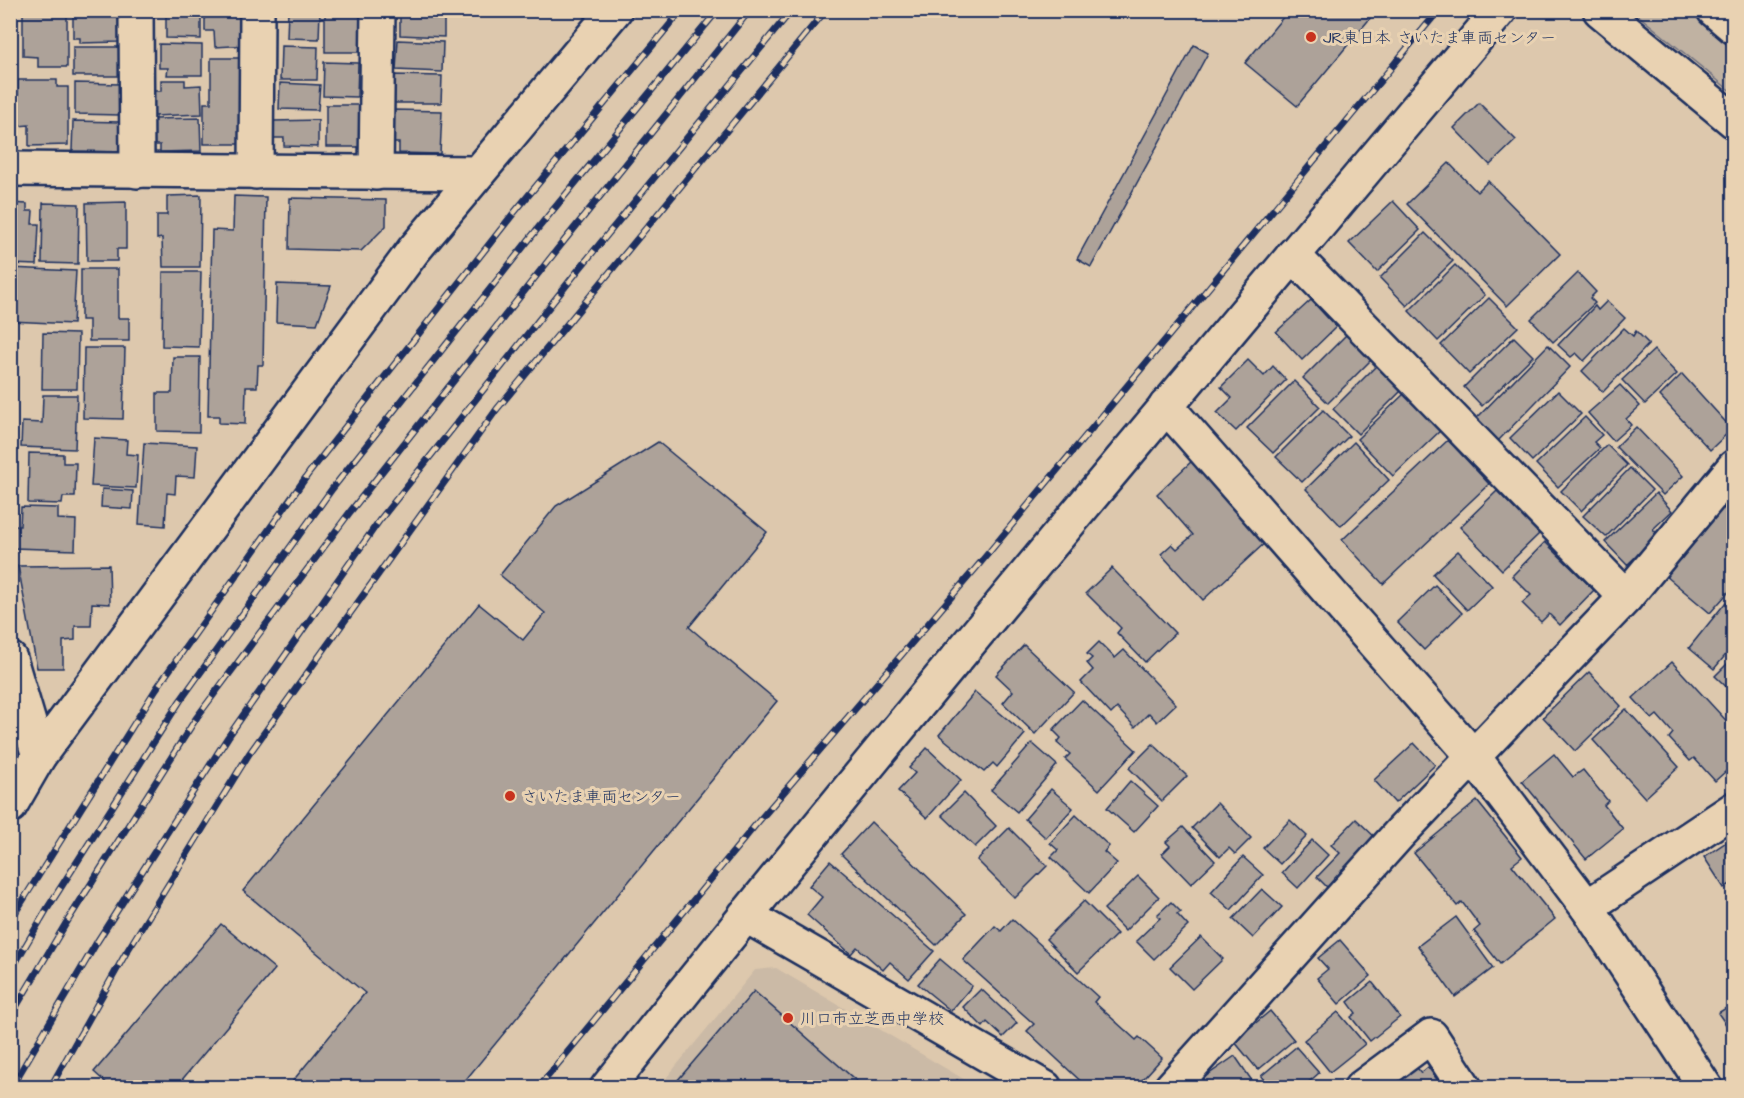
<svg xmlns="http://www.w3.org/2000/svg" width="1744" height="1098" font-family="'Architects Daughter','Klee One',sans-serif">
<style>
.built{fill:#cbbaa6}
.green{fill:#c0b2a2;stroke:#6e7080;stroke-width:1.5}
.building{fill:#ada299;stroke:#1b2f5e;stroke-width:1.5}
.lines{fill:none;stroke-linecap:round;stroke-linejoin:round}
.minor-casing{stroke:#1b2f5e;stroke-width:38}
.tertiary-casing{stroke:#1b2f5e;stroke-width:38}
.trunk-casing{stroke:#1b2f5e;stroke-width:38}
.minor{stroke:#e9d2b2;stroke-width:33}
.tertiary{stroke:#e9d2b2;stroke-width:33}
.trunk{stroke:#e9d2b2;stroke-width:33}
.rail-casing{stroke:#1b2f5e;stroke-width:7}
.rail{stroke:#e9d2b2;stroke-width:4.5;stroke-dasharray:14;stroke-linecap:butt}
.poi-dot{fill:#c8321e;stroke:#e9d2b2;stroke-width:2}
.labels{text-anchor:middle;stroke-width:6;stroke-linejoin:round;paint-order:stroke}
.poi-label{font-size:16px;fill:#1b2f5e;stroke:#e9d2b2;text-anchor:start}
</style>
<rect width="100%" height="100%" fill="#ddc8ad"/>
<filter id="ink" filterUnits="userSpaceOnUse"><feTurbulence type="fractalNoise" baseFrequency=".0167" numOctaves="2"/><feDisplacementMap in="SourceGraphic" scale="12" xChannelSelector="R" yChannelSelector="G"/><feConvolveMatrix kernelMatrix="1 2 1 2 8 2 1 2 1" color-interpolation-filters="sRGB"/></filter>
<g filter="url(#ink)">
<path class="built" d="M776 968 977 1087 658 1088 755 970Z"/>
<path class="green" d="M1633 11H1733V93Z"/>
<g class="building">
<path d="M23 10H67V67H38V57L23 56Z"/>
<path d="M73 10H101V14H120V42L80 43V38H73Z"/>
<path d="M166 10H201V39L166 38Z"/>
<path d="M205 10H248L249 45 215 47 214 31H205Z"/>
<path d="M288 10 320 11 319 39 287 38Z"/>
<path d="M400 10H444V37L400 35Z"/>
<path d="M1289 10H1377L1297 106 1245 63Z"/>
<path d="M325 11H368L367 52H325Z"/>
<path d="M398 40 443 42 442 72 396 70Z"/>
<path d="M159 44 202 45V75H167L168 68H159Z"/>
<path d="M1194 45 1208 53 1091 267 1077 259Z"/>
<path d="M281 46 318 47 317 80H280Z"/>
<rect x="73" y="47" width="50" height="29"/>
<path d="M211 58H243L249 144H204V103H211Z"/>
<path d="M324 62 358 63 357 97 323 96Z"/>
<path d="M393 75 442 76 441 103H393Z"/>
<path d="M18 80H57V87H68V145L29 146V125L18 126Z"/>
<path d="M161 80H185V86L201 85 202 114 154 116 153 91H161Z"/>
<path d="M75 83 121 84 120 115 75 114Z"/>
<path d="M280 83 320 85 318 110 279 109Z"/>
<path d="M1479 103 1516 140 1490 165 1454 128Z"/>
<rect x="326" y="105" width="39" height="42"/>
<path d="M392 110 442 111 440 154 399 153V143H392Z"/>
<path d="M200 118 201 151 160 152V145H153L152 119Z"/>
<path d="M318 120V147L284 146V138H274V121Z"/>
<path d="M73 121 120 122 119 152 72 151Z"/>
<path d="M1449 163 1477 192 1488 181 1560 254 1507 306 1407 204Z"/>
<path d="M201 195 200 267H163L162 238 157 239V215H167V196Z"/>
<path d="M234 196 266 197 263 365H258L257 387H246L245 424 219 423V416H208L212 230 233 231Z"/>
<path d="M290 198 386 200V226L361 251 289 249Z"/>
<path d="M1393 201 1420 230 1377 272 1349 243Z"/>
<path d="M126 202V249H117V261H87L86 203Z"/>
<path d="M10 203 27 204V211H33L32 224H39L37 265 10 264Z"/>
<path d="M43 203 79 204 78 264 42 263Z"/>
<path d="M1425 233 1453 261 1407 306 1380 278Z"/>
<path d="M1455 265 1485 295 1438 341 1409 311Z"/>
<path d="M10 268 76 271 73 324 10 321Z"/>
<path d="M81 269H118V318H129V341H89V320H81Z"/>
<path d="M163 272H201L199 347 162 346Z"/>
<path d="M1578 273 1596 292 1590 298 1595 303 1553 342 1531 319Z"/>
<path d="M277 284 331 286 317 324 276 322Z"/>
<path d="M1489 298 1518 327 1469 374 1441 345Z"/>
<path d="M1311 300 1336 327 1302 360 1276 332Z"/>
<path d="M1607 301 1625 318 1584 361 1576 353 1571 357 1558 345 1595 306 1598 310Z"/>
<path d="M1624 328 1633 336 1636 331 1649 344 1603 392 1582 371Z"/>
<path d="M43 333 78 334 77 389H42Z"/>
<path d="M1346 335 1371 360 1328 403 1303 378Z"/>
<path d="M1514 337 1533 356 1482 406 1464 387Z"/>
<rect x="10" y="338" width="6" height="35"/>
<path d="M1548 345 1570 367 1498 441 1476 419Z"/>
<path d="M84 348H125L123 419 83 418Z"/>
<path d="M1654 350 1677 374 1645 404 1622 380Z"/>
<path d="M173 357H200L199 432 157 431V393H172Z"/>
<path d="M1248 360 1264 376 1273 366 1286 380 1236 431 1217 413 1232 398 1221 387Z"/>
<path d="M1376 366 1401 391 1358 434 1333 409Z"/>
<path d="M1682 374 1732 429 1710 450 1660 396Z"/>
<path d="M1294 381 1320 407 1273 453 1247 428Z"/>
<path d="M1620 385 1640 406 1626 419 1631 425 1613 441 1588 413Z"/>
<path d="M1558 391 1581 414 1532 461 1510 438Z"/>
<path d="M1405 393 1441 430 1393 476 1357 439Z"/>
<path d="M43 395H77L75 449 21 447 22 422 42 423Z"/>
<path d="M10 410H14L13 468H10Z"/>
<path d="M1323 410 1349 436 1302 482 1276 457Z"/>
<path d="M1585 417 1602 435 1594 442 1600 448 1558 487 1536 464Z"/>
<path d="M1636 427 1683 476 1663 495 1616 447Z"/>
<path d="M94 438 127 440 126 454 138 455 136 488 91 486Z"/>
<path d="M1448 440 1489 484 1383 584 1342 540Z"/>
<path d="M658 442 767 532 689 627 777 701 459 1088H287L365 993 243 891 479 604 523 640 545 613 500 575 556 506Z"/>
<path d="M1354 442 1389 480 1341 526 1306 489Z"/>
<path d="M144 443 197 446 195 477 176 476 175 494 167 493 165 526 139 524Z"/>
<path d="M1607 445 1627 465 1581 511 1561 491Z"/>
<path d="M29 453 63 454V463H76L75 497H63L62 504 28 503Z"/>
<path d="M1194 459 1267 541 1203 600 1161 554 1172 544 1177 549 1193 535 1157 494Z"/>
<path d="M1630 468 1652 490 1606 537 1583 516Z"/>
<path d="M102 489 133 491 132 509 101 507Z"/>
<path d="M1497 491 1539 534 1502 570 1460 527Z"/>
<path d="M1656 493 1672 511 1653 529 1658 535 1627 565 1605 542Z"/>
<path d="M21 507 58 508V519L76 520 75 550 13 548 14 526H20Z"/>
<path d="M1723 508 1734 516V586L1710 613 1666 576Z"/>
<path d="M1545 542 1594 590 1560 625 1549 614 1541 622 1522 603 1531 595 1512 576Z"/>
<path d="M1458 551 1492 586 1467 610 1433 574Z"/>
<path d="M109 565 110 604 92 603 91 626H75V640L63 641V668H37L18 566Z"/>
<path d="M1112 568 1175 633 1145 662 1117 633 1121 628 1086 593Z"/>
<path d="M1435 585 1462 613 1424 650 1397 622Z"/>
<path d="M1726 602 1734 608V645L1714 669 1689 648Z"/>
<path d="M1099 642 1115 658 1124 650 1176 704 1157 722 1149 713 1135 727 1117 708 1111 714 1081 682 1093 670 1087 663 1092 658 1087 654Z"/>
<path d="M1024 645 1074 692 1035 734 1003 703 1013 691 996 675Z"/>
<path d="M1734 657V694L1715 676Z"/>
<path d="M1672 662 1734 729V764L1715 781 1694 758 1690 761 1669 738 1673 733 1657 715 1652 719 1633 698Z"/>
<path d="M1589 672 1621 706 1575 751 1543 717Z"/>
<path d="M975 692 1025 734 997 767 993 763 984 772 939 735Z"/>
<path d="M1082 700 1136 750 1099 790 1065 759 1070 754 1057 743 1061 738 1053 730Z"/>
<path d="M1626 709 1679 767 1645 798 1593 740Z"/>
<path d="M1032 743 1057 765 1017 812 991 790Z"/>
<path d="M1414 743 1435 765 1395 803 1374 780Z"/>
<path d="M1153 744 1187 776 1162 801 1129 768Z"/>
<path d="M927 748 961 780 927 818 898 791 915 773 909 768Z"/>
<path d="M1554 754 1573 777 1583 770 1608 801 1604 805 1623 829 1586 859 1522 781Z"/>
<path d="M1130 781 1158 806 1134 832 1107 808Z"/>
<path d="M1051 789 1073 808 1046 838 1025 819Z"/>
<path d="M964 793 996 826 975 847 942 815Z"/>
<path d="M1477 801 1522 857 1512 865 1555 919 1500 964 1474 931 1480 926 1462 902 1457 906 1414 853Z"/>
<path d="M1217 803 1251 838 1235 854 1229 848 1220 857 1192 828Z"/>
<path d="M1076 815 1109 846 1104 852 1117 863 1089 893 1051 857 1058 850 1050 843Z"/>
<path d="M1356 819 1378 840 1329 889 1317 877 1340 853 1331 845Z"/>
<path d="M1290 820 1307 836 1280 864 1263 848Z"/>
<path d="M871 822 966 914 936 945 841 854Z"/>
<path d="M1183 827 1215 861 1191 884 1162 854 1170 846 1166 842Z"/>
<path d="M1009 828 1047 866 1015 898 977 860Z"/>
<path d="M1734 837V882L1724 888 1704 857Z"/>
<path d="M1312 840 1328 855 1298 888 1282 873Z"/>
<path d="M1243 857 1263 875 1231 910 1211 892Z"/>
<path d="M830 861 934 951 909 979 890 962 883 970 857 947 851 954 807 915 822 897 809 886Z"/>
<path d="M1138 876 1159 897 1125 931 1104 909Z"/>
<path d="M1262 889 1282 907 1253 938 1233 919Z"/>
<path d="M1084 901 1117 934 1078 972 1046 939Z"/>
<path d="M1171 902 1181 912 1177 914 1188 926 1154 959 1136 941 1160 918 1157 915Z"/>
<path d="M1456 917 1493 968 1455 997 1418 946Z"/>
<path d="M1012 919 1098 997 1094 1002 1136 1040 1139 1037 1162 1058 1135 1088H1106L1095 1085 1093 1088H1088L1027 1031 1034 1024 963 960 995 926 1001 931Z"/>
<path d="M221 924 275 969 175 1088H112L94 1072Z"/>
<path d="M1201 937 1223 959 1192 989 1170 967Z"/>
<path d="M1340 940 1371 976 1339 1004 1317 978 1328 969 1318 958Z"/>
<path d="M940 959 972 986 951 1011 918 984Z"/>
<path d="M1372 982 1400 1017 1370 1041 1351 1017 1356 1013 1348 1002Z"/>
<path d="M981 989 1017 1023 1003 1037 987 1022 983 1027 963 1007Z"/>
<path d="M754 991 861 1085 859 1088H671Z"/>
<path d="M1734 1003V1036L1718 1013Z"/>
<path d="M1270 1011 1294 1040 1258 1070 1234 1041Z"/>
<path d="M1338 1012 1365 1044 1330 1072 1304 1040Z"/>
<path d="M1296 1047 1319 1073 1302 1088H1270L1261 1076Z"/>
<path d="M1235 1056 1257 1088H1199L1205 1083 1202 1079Z"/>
<path d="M1416 1066 1421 1073 1428 1067 1443 1088 1388 1087Z"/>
<path d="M957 1080 970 1088H953Z"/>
</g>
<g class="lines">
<g class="minor-casing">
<g id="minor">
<path d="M136 10 137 171"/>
<path d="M1600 10 1734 121"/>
<path d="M10 169 478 173"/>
<path d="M256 172 257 10"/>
<path d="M376 173 378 10"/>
<path d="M1293 255 1626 597"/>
<path d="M1166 406 1473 756 1587 907 1706 1088"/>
<path d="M10 659 39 756"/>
<path d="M10 806 39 756 413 251 615 10"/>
<path d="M1587 907 1734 809"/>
<path d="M745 915 1045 1088"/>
<path d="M1171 1088 1400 833 1626 597 1734 467"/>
<path d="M1361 1088 1431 1036 1465 1088"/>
</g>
</g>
<g class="tertiary-casing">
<path id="tertiary" d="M607 1088C898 723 1199 367 1500 10"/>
</g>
<g class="trunk-casing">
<path id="trunk" d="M1714 10 1734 27"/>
</g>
<use href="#minor" class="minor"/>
<use href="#tertiary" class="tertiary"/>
<use href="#trunk" class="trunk"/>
<g class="rail-casing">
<g id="rail">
<path d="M10 921 156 689 309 473 513 214 682 10"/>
<path d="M10 972 47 909 180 701 332 489 539 227 718 10"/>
<path d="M10 1017 65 925 197 717 350 512 556 251 750 10"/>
<path d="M11 1088 97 942 228 737 379 521 580 268 792 10"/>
<path d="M50 1088 126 953 249 754 497 409 826 10"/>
<path d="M538 1088 758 822 976 568 1439 10"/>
</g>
</g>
<use href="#rail" class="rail"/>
</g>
</g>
<g class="poi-dot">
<circle cx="1311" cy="37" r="6"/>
<circle cx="510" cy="796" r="6"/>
<circle cx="788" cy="1018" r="6"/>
</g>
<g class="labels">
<g class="poi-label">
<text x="1323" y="43">JR東日本 さいたま車両センター</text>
<text x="522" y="802">さいたま車両センター</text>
<text x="800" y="1024">川口市立芝西中学校</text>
</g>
</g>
<rect width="1744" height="1098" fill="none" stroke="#e9d2b2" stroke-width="36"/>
<rect x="18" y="18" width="1708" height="1062" fill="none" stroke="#1b2f5e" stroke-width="2" filter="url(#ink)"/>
</svg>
